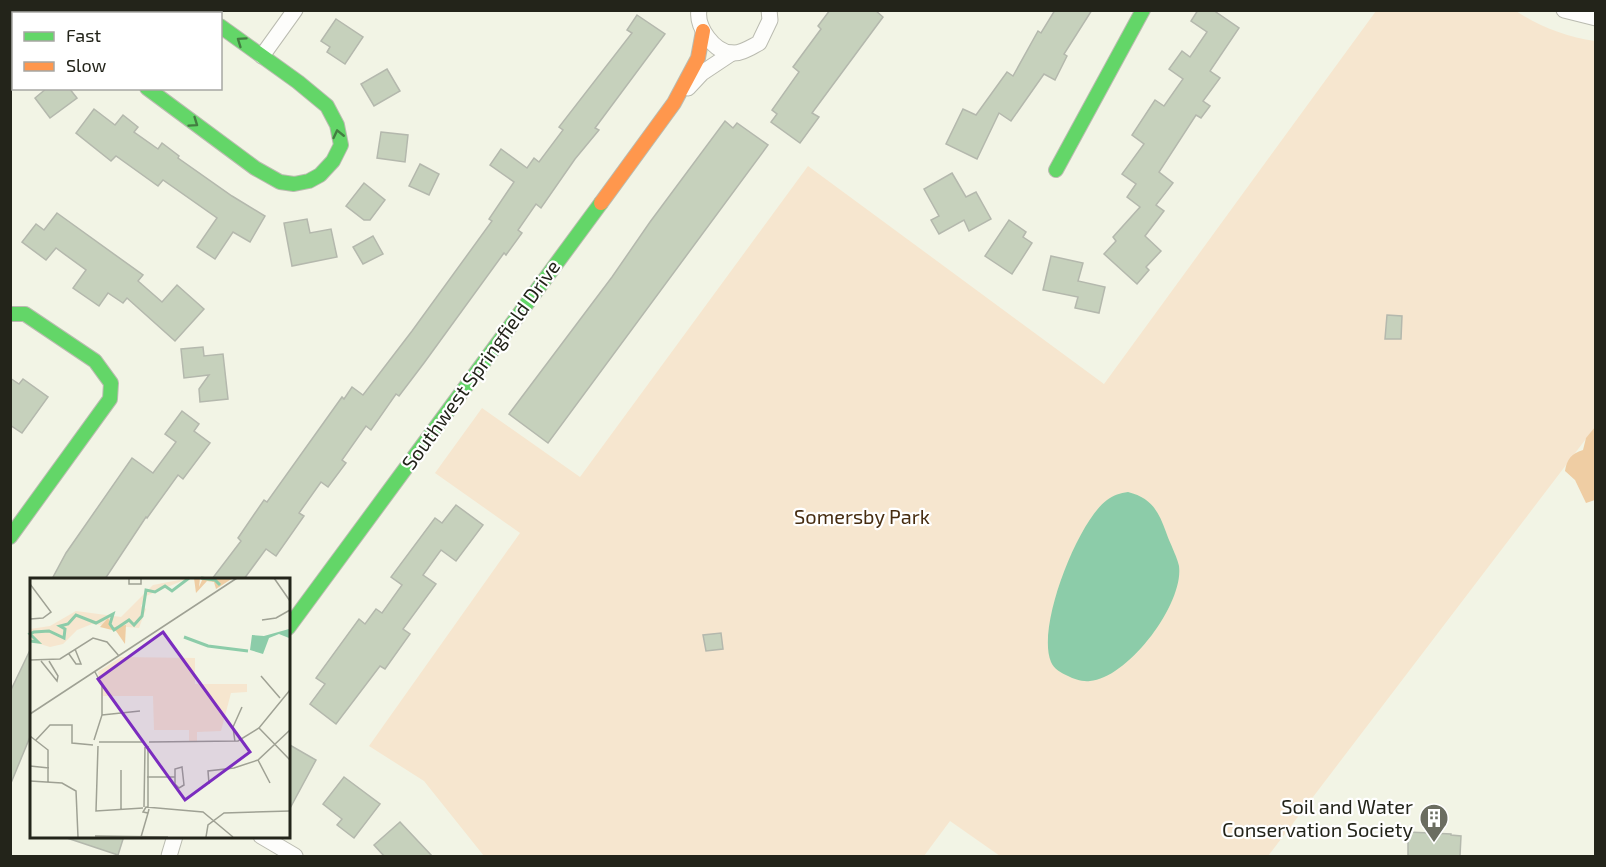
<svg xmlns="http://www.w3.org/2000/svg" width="1606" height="867" font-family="'Exo 2',sans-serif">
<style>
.green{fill:#f6e6cf}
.forest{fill:#efcda3}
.water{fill:#8ccca9}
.building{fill:#c6d1bc;stroke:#b4b8ad;stroke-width:1.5}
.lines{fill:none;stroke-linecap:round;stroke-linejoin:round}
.street-casing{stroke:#babbb0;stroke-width:17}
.fast-casing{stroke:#babbb0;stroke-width:16}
.slow-casing{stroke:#babbb0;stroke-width:16}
.street{stroke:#fdfdfb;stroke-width:15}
.fast{stroke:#63d668;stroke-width:14}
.slow{stroke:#ff974d;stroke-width:14}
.oneway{stroke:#437d41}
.labels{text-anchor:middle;stroke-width:4.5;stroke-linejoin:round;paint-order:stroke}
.street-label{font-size:20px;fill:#23241a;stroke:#fff}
.park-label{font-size:20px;fill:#462c10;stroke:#fff}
.poi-label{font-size:20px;fill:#23241a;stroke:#fff;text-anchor:end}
.inset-river{fill:none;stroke:#8ccca9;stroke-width:3}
.inset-road{fill:none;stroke:#9fa194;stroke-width:1.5}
.view{fill:#7b2cbf;fill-opacity:0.15;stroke:#7b2cbf;stroke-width:3}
.inset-edge{fill:none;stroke:#23241a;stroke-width:3}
</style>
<rect width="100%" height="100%" fill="#f2f4e5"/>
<path class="green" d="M1376 11H1516C1540 27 1567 37 1595 41V427L1268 856H1000L950 821 924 856H484L424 781 369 746 520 533 435 473 482 408 580 477 808 166 1104 384Z"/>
<path class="forest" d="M1595 427V500L1586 503 1575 480 1565 471C1567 459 1571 454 1583 450L1586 438Z"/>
<path class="water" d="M1128 492C1151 498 1158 510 1166 532 1169 541 1178 559 1179 566 1184 604 1128 678 1090 681 1082 682 1074 679 1068 676 1061 673 1054 669 1051 662 1036 627 1078 521 1107 500 1114 495 1120 493 1128 492Z"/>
<g class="building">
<path d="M830 10H875L883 17 812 113 819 117 800 143 771 122 777 114 772 110 799 72 793 67 821 29 818 26Z"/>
<path d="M1055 10H1092L1064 54 1067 56 1055 80 1044 74 1011 121 999 113 977 159 946 144 963 109 976 115 1007 72 1013 76 1038 31 1041 33Z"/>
<path d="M1198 10H1213L1239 28 1210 71 1220 78 1203 101 1210 106 1201 118 1196 115 1159 172 1173 183 1156 205 1164 211 1145 236 1161 251 1146 267 1149 270 1137 284 1104 254 1116 241 1113 237 1140 207 1127 197 1136 184 1122 174 1144 144 1132 135 1155 100 1164 106 1183 79 1169 69 1182 51 1190 57 1207 32 1191 21Z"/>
<path d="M637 15 665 34 595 128 599 130 575 159 541 208 536 204 518 230 522 233 506 255 504 253 424 363 399 396 396 394 371 430 366 426 342 460 346 463 328 487 321 482 299 513 304 516 276 556 266 549 244 579H212L241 541 238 538 264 500 267 502 342 397 344 399 352 387 363 395 412 331 492 221 489 219 514 182 490 165 501 149 527 168 534 158 539 162 563 130 559 127 632 33 627 30Z"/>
<path d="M336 19 363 37 345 64 327 52 330 47 321 41Z"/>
<path d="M387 69 400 91 374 106 361 84Z"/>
<path d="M47 88H69L77 98 50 118 35 98Z"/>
<path d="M94 109 115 125 123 115 138 127 134 132 158 149 162 143 179 156 178 158 232 196 265 216 250 242 233 232 215 259 197 247 217 218 163 180 158 186 116 156 111 161 76 133Z"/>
<path d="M725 121 733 128 737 123 768 145 548 443 509 414 612 277 650 222Z"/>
<path d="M381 132 408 135 405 162 377 158Z"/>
<path d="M420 164 439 174 429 195 409 186Z"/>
<path d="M952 173 966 197 976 192 991 219 969 231 964 220 939 234 931 220 939 216 924 189Z"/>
<path d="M364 183 385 200 370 220H364L346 206Z"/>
<path d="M57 213 143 275 138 281 162 302 177 285 204 309 175 341 127 298 123 303 108 293 99 306 73 288 86 270 56 248 46 260 22 242 36 224 44 230Z"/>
<path d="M307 219 310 233 331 229 337 257 292 266 284 223Z"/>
<path d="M1009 220 1026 232 1023 237 1032 243 1012 274 985 256Z"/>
<path d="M373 236 383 254 363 264 353 247Z"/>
<path d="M1051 256 1083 263 1078 281 1105 287 1099 313 1075 308 1078 297 1043 290Z"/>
<path d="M1387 315 1402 316 1401 339H1385Z"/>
<path d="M203 347 204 356 223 354 228 399 200 402 199 389 209 375 184 378 181 349Z"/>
<path d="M10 378 19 384 23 379 48 397 22 433 10 425Z"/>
<path d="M182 411 199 424 194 431 210 443 183 479 178 475 147 518 146 517 105 579H52L66 553 132 458 153 473 176 442 165 434Z"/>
<path d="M456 505 483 525 456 561 441 550 423 575 436 584 403 629 410 634 385 669 380 666 336 724 310 704 325 684 316 678 359 619 365 624 376 609 382 613 402 585 391 577 435 518 442 523Z"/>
<path d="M721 633 723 649 706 651 703 635Z"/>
<path d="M32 646V732L11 783 10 692Z"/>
<path d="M288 744 316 760 288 812Z"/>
<path d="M344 777 380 804 354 838 337 825 342 819 323 804Z"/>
<path d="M400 822 432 856H384L374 845Z"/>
<path d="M1408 832 1451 834V835L1461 836 1460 856H1408Z"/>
<path d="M68 836H124L118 855 67 838Z"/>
</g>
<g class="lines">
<g class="street-casing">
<g id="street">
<path d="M199 10 203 14"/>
<path d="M699 10C696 27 714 52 732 53 741 54 751 47 759 43L770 20 769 10"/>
<path d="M1564 10 1596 18"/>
<path d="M145 14 149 10"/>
<path d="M262 56 295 10"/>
<path d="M688 88 702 73 732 53"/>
<path d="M261 836 295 856"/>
<path d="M169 856 175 836"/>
</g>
</g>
<g class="fast-casing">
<g id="fast">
<path d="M147 88 255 168 280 182 294 184 309 181 320 175 333 161 341 145 337 125 327 106 298 82 220 26"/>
<path d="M1056 170 1143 10"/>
<path d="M10 314H25L95 361 111 383 110 399 10 537"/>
<path d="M288 628 601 203"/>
</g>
</g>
<g class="slow-casing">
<path id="slow" d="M601 203 674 103 698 58 703 31"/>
</g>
<use href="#street" class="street"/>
<use href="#fast" class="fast"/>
<use href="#slow" class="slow"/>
</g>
<defs><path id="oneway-chevron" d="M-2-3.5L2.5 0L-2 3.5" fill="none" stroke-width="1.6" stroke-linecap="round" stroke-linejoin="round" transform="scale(1.5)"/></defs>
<g class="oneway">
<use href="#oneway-chevron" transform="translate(241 41) rotate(-145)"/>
<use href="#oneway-chevron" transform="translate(194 123) rotate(35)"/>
<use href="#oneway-chevron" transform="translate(338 134) rotate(-103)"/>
</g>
<defs>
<g id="building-pin" transform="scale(1.5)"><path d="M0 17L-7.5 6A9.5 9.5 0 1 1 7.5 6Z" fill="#6b6d61" stroke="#fff"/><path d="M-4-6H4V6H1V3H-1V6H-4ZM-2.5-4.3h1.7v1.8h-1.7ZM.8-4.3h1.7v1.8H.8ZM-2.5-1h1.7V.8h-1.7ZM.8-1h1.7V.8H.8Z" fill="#fff"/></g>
</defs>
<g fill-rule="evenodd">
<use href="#building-pin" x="1434" y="818"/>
</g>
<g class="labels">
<g class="street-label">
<text transform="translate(481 365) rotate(-54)" y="7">Southwest Springfield Drive</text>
</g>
<g class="park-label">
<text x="862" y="524">Somersby Park</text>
</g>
<g class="poi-label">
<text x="1413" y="814">Soil and Water<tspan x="1413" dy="23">Conservation Society</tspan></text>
</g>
</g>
<g transform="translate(30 578)">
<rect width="260" height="260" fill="#f2f4e5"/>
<path d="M159 0 116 18 111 28 116 31 109 50 62 46 47 52 33 66 20 69 0 63V51L20 48 46 33 91 39 123 7ZM91 79 165 80V106H217V114L201 115 191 153 167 154V163H159V152H124L123 118H73L68 94Z" fill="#f6e6cf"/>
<path d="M164 0H170L169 9 173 0H203L186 11 184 4 177 3 166 15ZM78 40 83 49 96 47 95 66 86 53 70 49Z" fill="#efcda3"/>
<path d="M259 51V60L249 56 239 60 233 76 220 72 222 57 234 58Z" fill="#8ccca9"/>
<path class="inset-river" d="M171 0 185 2 190 7M154 59 178 68 218 73M0 63 8 64 0 56 4 54 19 53 34 60 35 51 30 48 38 46 46 37 66 45 83 36 80 46 84 52 99 42 104 47 112 38 116 12 125 14 135 8 142 13 159 0"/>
<path class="inset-road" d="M99 0V6H111V0M244 0 260 23M0 6 21 34 13 40 0 41M232 42 246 40 260 32M39 76 46 86H51L45 71M0 82 30 81 63 60 77 64 89 78M11 83 27 103 28 98 19 83M231 98 250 120M0 136 207 0M72 137 110 133M229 150 260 182M0 158 18 172V204M6 162 20 147H42V165L63 167M64 162 72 137V107L65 94M69 164H113M119 164 208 163 229 150 260 112M205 164 203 149 212 129M68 168 66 233 113 230M228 182 240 205M0 188 19 190M152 189 154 207 149 210 145 206V191ZM91 192V232M117 199H145M0 203 32 205 46 213 48 259M179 206 178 193 204 190 228 182 260 152M114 229 115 169M118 230V168M119 231 118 235 113 234 116 229 173 234 203 259M65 258 138 259M111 259 118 235M176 259 178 247 194 235 260 233"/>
<path class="view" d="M133 54 220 174 155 222 68 101Z"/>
<rect width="260" height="260" class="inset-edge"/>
</g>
<rect width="1606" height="867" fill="none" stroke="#23241a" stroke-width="24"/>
<rect x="12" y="12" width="210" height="78" fill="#ffffff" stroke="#a7a7a3" stroke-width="1.5"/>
<rect x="24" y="32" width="30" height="9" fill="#63d668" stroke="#a7a7a3" stroke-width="1.5"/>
<text x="66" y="42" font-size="18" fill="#23241a">Fast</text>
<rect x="24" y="62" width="30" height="9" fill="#ff974d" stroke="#a7a7a3" stroke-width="1.5"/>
<text x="66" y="72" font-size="18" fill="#23241a">Slow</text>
</svg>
